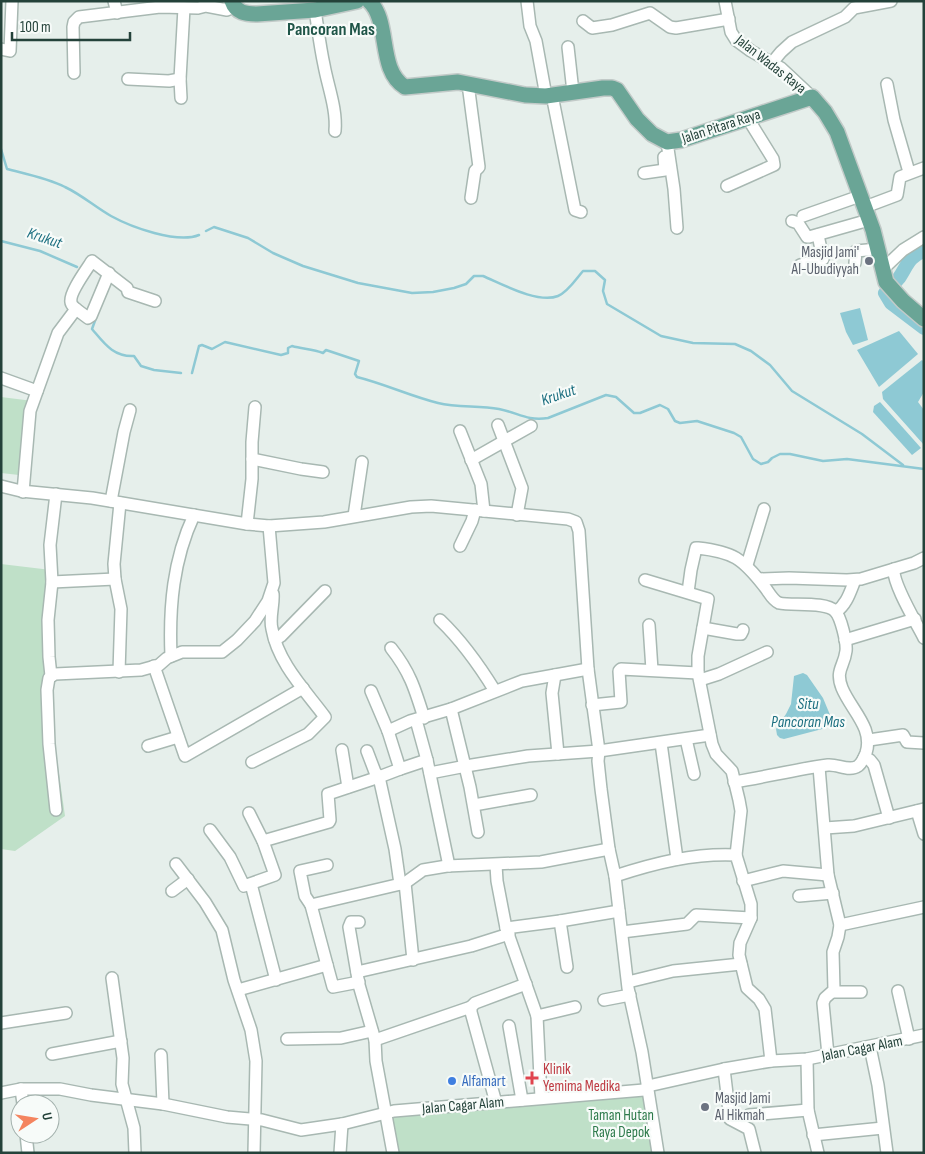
<svg xmlns="http://www.w3.org/2000/svg" width="925" height="1154" font-family="'Sofia Sans Condensed',sans-serif">
<style>
.green{fill:#bfe0c8}
.water{fill:#8ec9d4}
.lines{fill:none;stroke-linecap:round;stroke-linejoin:round}
.stream{stroke:#8ec9d4;stroke-width:2.5}
.river{stroke:#8ec9d4;stroke-width:14}
.minor-casing{stroke:#a8b8b2;stroke-width:14}
.major-casing{stroke:#c2cac8;stroke-width:18}
.minor{stroke:#fff;stroke-width:11}
.major{stroke:#6aa596;stroke-width:15}
.worship-dot{fill:#6b7280;stroke:#f7fbf9;stroke-width:2}
.health-dot{fill:#e0444e;stroke:#f7fbf9;stroke-width:2}
.shop-dot{fill:#3f7fe0;stroke:#f7fbf9;stroke-width:2}
.labels{text-anchor:middle;stroke-width:4.5;stroke-linejoin:round;paint-order:stroke}
.street-label{font-size:15px;fill:#24423a;stroke:#f7fbf9}
.worship-label{font-size:15px;fill:#5b616d;stroke:#f7fbf9;text-anchor:end}
.health-label{font-size:15px;fill:#be3a42;stroke:#f7fbf9;text-anchor:start}
.shop-label{font-size:15px;fill:#366cbe;stroke:#f7fbf9;text-anchor:start}
.park-label{font-size:15px;fill:#2d7a4b;stroke:#f7fbf9}
.water-label{font-size:16px;font-style:italic;fill:#1c6f80;stroke:#f7fbf9}
.quarter-label{font-size:18px;font-weight:bold;fill:#1f5548;stroke:#f7fbf9}
</style>
<rect width="100%" height="100%" fill="#e6efeb"/>
<g class="green">
<path d="M1 397 33 401 28 476 1 473Z"/>
<path d="M1 564 51 570 50 710 65 816 15 851 1 849Z"/>
<path d="M645 1092 655 1153H396L390 1116Z"/>
</g>
<g class="water">
<path d="M860 308 868 340 853 345 846 332 840 313Z"/>
<path d="M899 331 918 354 879 387 857 350Z"/>
<path d="M922 360 924 362V392L918 402 924 410V445L883 399 882 392Z"/>
<path d="M880 402 921 448 912 455 873 412 874 406Z"/>
<path d="M803 673 807 675 823 698 833 722 831 726 826 728 784 739 780 738 777 735 776 729 786 714 791 704 794 676Z"/>
</g>
<g class="lines">
<g class="stream">
<path d="M1 149 7 169C26 174 47 178 65 187 82 195 95 207 111 216 131 227 177 244 199 235"/>
<path d="M206 231 214 227 248 238 273 253 303 266 358 283 412 293 433 292 454 288 466 284 474 276H483C502 284 538 304 558 296 568 292 576 279 583 271H595L605 280 603 291 607 304 661 336 693 343 735 344 751 351 770 365 792 391 862 434 903 465"/>
<path d="M1 241 40 251 77 267"/>
<path d="M96 318 92 329C104 343 113 357 134 356L141 366 154 370 181 373"/>
<path d="M192 373 199 346 202 345 212 349 225 342 281 355 288 353V348L292 346C303 349 313 349 323 353L326 350 359 361 355 374 357 377C385 384 410 396 438 403 458 408 479 405 499 409 519 413 526 421 548 418L606 395 616 397 634 413H640L660 405 668 409 675 421 680 423 697 421 734 433 741 437 753 459 761 464 768 462 772 458 780 454H790L823 461 847 459 924 469"/>
</g>
<path class="river" d="M924 251C909 256 907 266 899 278 895 283 889 288 885 293L891 303 924 328"/>
<g class="minor-casing">
<g id="minor">
<path d="M114 1 117 13"/>
<path d="M527 1 530 26 536 41 546 96"/>
<path d="M725 1 731 32 736 40 751 51 781 68 812 97"/>
<path d="M315 10C318 29 320 47 324 65 328 87 337 109 335 131"/>
<path d="M583 21 592 28 612 25 650 13 670 27 676 28 729 19"/>
<path d="M568 47 573 92"/>
<path d="M1 49 10 51 12 1"/>
<path d="M771 64 781 52 792 42 845 17 854 8 891 1"/>
<path d="M74 73 73 27 74 22 79 17 160 7 198 8 206 6 227 10 234 6"/>
<path d="M128 79 169 81 180 79"/>
<path d="M468 84 479 167 475 171 471 198"/>
<path d="M887 84 894 120 909 172"/>
<path d="M552 95 575 210 581 212"/>
<path d="M181 98 180 79 184 8"/>
<path d="M667 142 674 189 677 228"/>
<path d="M644 173 665 170 664 157"/>
<path d="M727 186 774 165 773 159 747 117"/>
<path d="M865 207 897 195 900 177 924 168"/>
<path d="M803 216 860 196"/>
<path d="M792 221 798 223 807 237H809L869 220"/>
<path d="M855 263 856 251 878 249"/>
<path d="M800 265 823 259 818 235"/>
<path d="M882 270 903 250 924 237"/>
<path d="M76 309C74 307 71 305 71 302 69 293 87 269 92 261L127 288 128 292 155 301"/>
<path d="M1 378 37 391"/>
<path d="M498 425 522 488 517 515"/>
<path d="M460 431 481 484 484 511"/>
<path d="M252 459 301 469 323 472"/>
<path d="M471 460 531 426"/>
<path d="M1 486 21 491 92 498 247 524 269 526 324 522 411 507 431 506 568 519 576 522 579 531 588 669 599 751 598 761 601 789 609 849 615 876 628 988 642 1052 658 1153"/>
<path d="M23 492 30 411 58 333 76 309 88 318 91 316 109 273"/>
<path d="M111 501 124 432 130 410"/>
<path d="M354 516 362 462"/>
<path d="M247 524 252 479V442L255 407"/>
<path d="M460 546 472 521 475 510"/>
<path d="M747 565 764 509"/>
<path d="M894 569C892 583 917 624 924 638"/>
<path d="M759 579 789 578 847 580 861 579 914 563 924 558"/>
<path d="M645 580 708 599 698 656V673L712 744 716 754 732 771 739 800 741 811 736 855"/>
<path d="M52 582 115 579"/>
<path d="M688 592 691 570 696 548H698C733 552 742 558 764 586 769 592 772 600 779 603 792 606 825 601 835 611 841 617 847 643 846 651 844 667 835 670 842 688 851 710 874 728 866 753 864 758 862 763 858 766 849 772 838 764 828 765 797 769 766 777 734 782"/>
<path d="M836 612C847 604 850 592 855 580"/>
<path d="M440 620C462 641 479 665 495 691"/>
<path d="M649 625 652 670"/>
<path d="M703 628 737 634H741L743 630"/>
<path d="M275 640 281 636 325 591"/>
<path d="M845 640 915 619"/>
<path d="M391 648C410 672 415 689 424 718"/>
<path d="M171 656C169 607 173 560 194 515"/>
<path d="M154 666 185 756 303 688"/>
<path d="M119 672 121 609 115 579 114 564 120 503"/>
<path d="M555 675 552 693 558 754"/>
<path d="M51 676 49 657 48 620 52 582 50 545 56 494"/>
<path d="M700 680 719 674 767 652"/>
<path d="M592 705 621 702 619 671 621 669 698 673"/>
<path d="M451 709 470 787 478 832"/>
<path d="M416 720 427 760 449 866"/>
<path d="M388 731 410 721 451 709 522 681 588 669"/>
<path d="M686 739 694 774"/>
<path d="M869 740 903 735 907 742 924 743"/>
<path d="M661 743 677 859"/>
<path d="M148 746 178 737"/>
<path d="M342 750 348 787"/>
<path d="M367 751 375 772 379 777 400 769 388 731 371 691"/>
<path d="M864 758 870 760 874 765 889 818"/>
<path d="M252 762 308 734 325 717C305 690 278 663 272 629 269 618 274 605 273 594"/>
<path d="M819 767 828 875 840 925 838 937 833 952 834 990 825 998 823 1003 828 1055"/>
<path d="M400 769 427 760"/>
<path d="M430 773 466 766 528 756 599 751 710 735"/>
<path d="M474 805 531 795"/>
<path d="M56 810 49 744 47 690 49 678 55 674 141 670 159 665 167 658 182 652H222L237 640 255 621 268 601 274 583 269 526"/>
<path d="M917 811 924 834"/>
<path d="M825 828 854 826 924 809"/>
<path d="M210 830 230 857 244 886 275 875 263 841 249 813"/>
<path d="M263 841 329 822 330 820 328 794 379 777 395 849 400 884"/>
<path d="M176 864 205 902 222 930 234 980 251 1030 256 1061 254 1153"/>
<path d="M496 865 497 881 506 928 537 1016 541 1098"/>
<path d="M615 876C655 863 694 853 736 855L751 904V918L696 915 687 924 622 932"/>
<path d="M743 881 783 871 828 875"/>
<path d="M405 883 413 960"/>
<path d="M251 884 276 980"/>
<path d="M172 891 188 879"/>
<path d="M799 896 833 893"/>
<path d="M311 905 305 896 300 871 327 865"/>
<path d="M751 918 740 943 739 955 747 988 759 999 765 1009 771 1061"/>
<path d="M560 921 567 967"/>
<path d="M359 922H351L349 927 359 985 375 1040 376 1061 393 1153"/>
<path d="M840 925 924 907"/>
<path d="M506 928 560 921 619 911"/>
<path d="M327 965 333 987 359 982"/>
<path d="M357 972 471 946 509 934"/>
<path d="M112 978 123 1058 122 1084 134 1128 135 1153"/>
<path d="M628 982 673 971 741 964"/>
<path d="M238 990 327 965 311 905 405 883 423 870 447 866 541 862 609 849"/>
<path d="M898 991 909 1039"/>
<path d="M833 992H861"/>
<path d="M604 1000 630 995"/>
<path d="M537 1016 575 1007"/>
<path d="M1 1023 66 1013"/>
<path d="M509 1026 522 1100"/>
<path d="M287 1039 341 1038 372 1031"/>
<path d="M375 1040 471 1007"/>
<path d="M870 1047 878 1085 887 1153"/>
<path d="M52 1054 121 1041"/>
<path d="M161 1055 163 1104"/>
<path d="M807 1059 808 1110 818 1153"/>
<path d="M724 1069 730 1119 749 1129 755 1153"/>
<path d="M21 1089 23 1104"/>
<path d="M1 1093 21 1089H60L91 1095 163 1104 227 1117 262 1120 301 1130 342 1124 394 1111 644 1090 648 1086 724 1069 771 1061 807 1059 924 1035"/>
<path d="M496 1103 471 1012V1007L475 1003 526 984"/>
<path d="M749 1115 808 1110"/>
<path d="M26 1134 28 1153"/>
<path d="M813 1135 883 1128"/>
<path d="M340 1153 342 1124"/>
</g>
</g>
<g class="major-casing">
<g id="major">
<path d="M232 1C236 13 246 14 257 14L315 10 357 1"/>
<path d="M369 1C391 21 377 70 405 87L458 82 525 95 546 96 603 88H612L617 90 637 119 652 134 667 142 681 140 812 97 825 112 837 132 873 230 886 282 903 301 924 319"/>
</g>
</g>
<use href="#minor" class="minor"/>
<use href="#major" class="major"/>
</g>
<g class="worship-dot">
<circle cx="869" cy="261" r="5"/>
<circle cx="705" cy="1107" r="5"/>
</g>
<path class="health-dot" d="M529.5 1070.5h5v5h5v5h-5v5h-5v-5h-5v-5h5z"/>
<circle class="shop-dot" cx="452" cy="1081" r="5"/>
<g class="labels">
<g class="street-label">
<text transform="translate(771 64) rotate(38)" y="5">Jalan Wadas Raya</text>
<text transform="translate(721 126) rotate(-18)" y="5">Jalan Pitara Raya</text>
<text transform="translate(862 1048) rotate(-11)" y="5">Jalan Cagar Alam</text>
<text transform="translate(463 1105) rotate(-5)" y="5">Jalan Cagar Alam</text>
</g>
<g class="worship-label">
<text x="859" y="257">Masjid Jami'<tspan x="859" dy="17">Al-Ubudiyyah</tspan></text>
<text x="715" y="1103" text-anchor="start">Masjid Jami<tspan x="715" dy="17">Al Hikmah</tspan></text>
</g>
<g class="health-label">
<text x="543" y="1074">Klinik<tspan x="543" dy="17">Yemima Medika</tspan></text>
</g>
<g class="shop-label">
<text x="462" y="1086">Alfamart</text>
</g>
<g class="park-label">
<text x="621" y="1120">Taman Hutan<tspan x="621" dy="17">Raya Depok</tspan></text>
</g>
<g class="water-label">
<text transform="translate(45 237) rotate(19)" y="6">Krukut</text>
<text transform="translate(558 394) rotate(-19)" y="6">Krukut</text>
<text x="808" y="709">Situ<tspan x="808" dy="18">Pancoran Mas</tspan></text>
</g>
<g class="quarter-label">
<text x="331" y="35">Pancoran Mas</text>
</g>
</g>
<rect width="925" height="1154" fill="none" stroke="#24423a" stroke-width="5"/>
<g transform="translate(35 1119) rotate(78)"><circle r="24" fill="#f7fbf9" stroke="#a3b1ad"/>
<path d="M0-4L9 19L0 12L-9 19Z" fill="#f4845f"/>
<text y="-8" font-size="14" font-weight="bold" text-anchor="middle" fill="#24423a">U</text>
</g>
<path d="M12 32v8h118v-8" fill="none" stroke="#24423a" stroke-width="2.5"/>
<text x="20" y="32" font-size="15" fill="#24423a" stroke="#f7fbf9" stroke-width="4" paint-order="stroke">100 m</text>
</svg>
